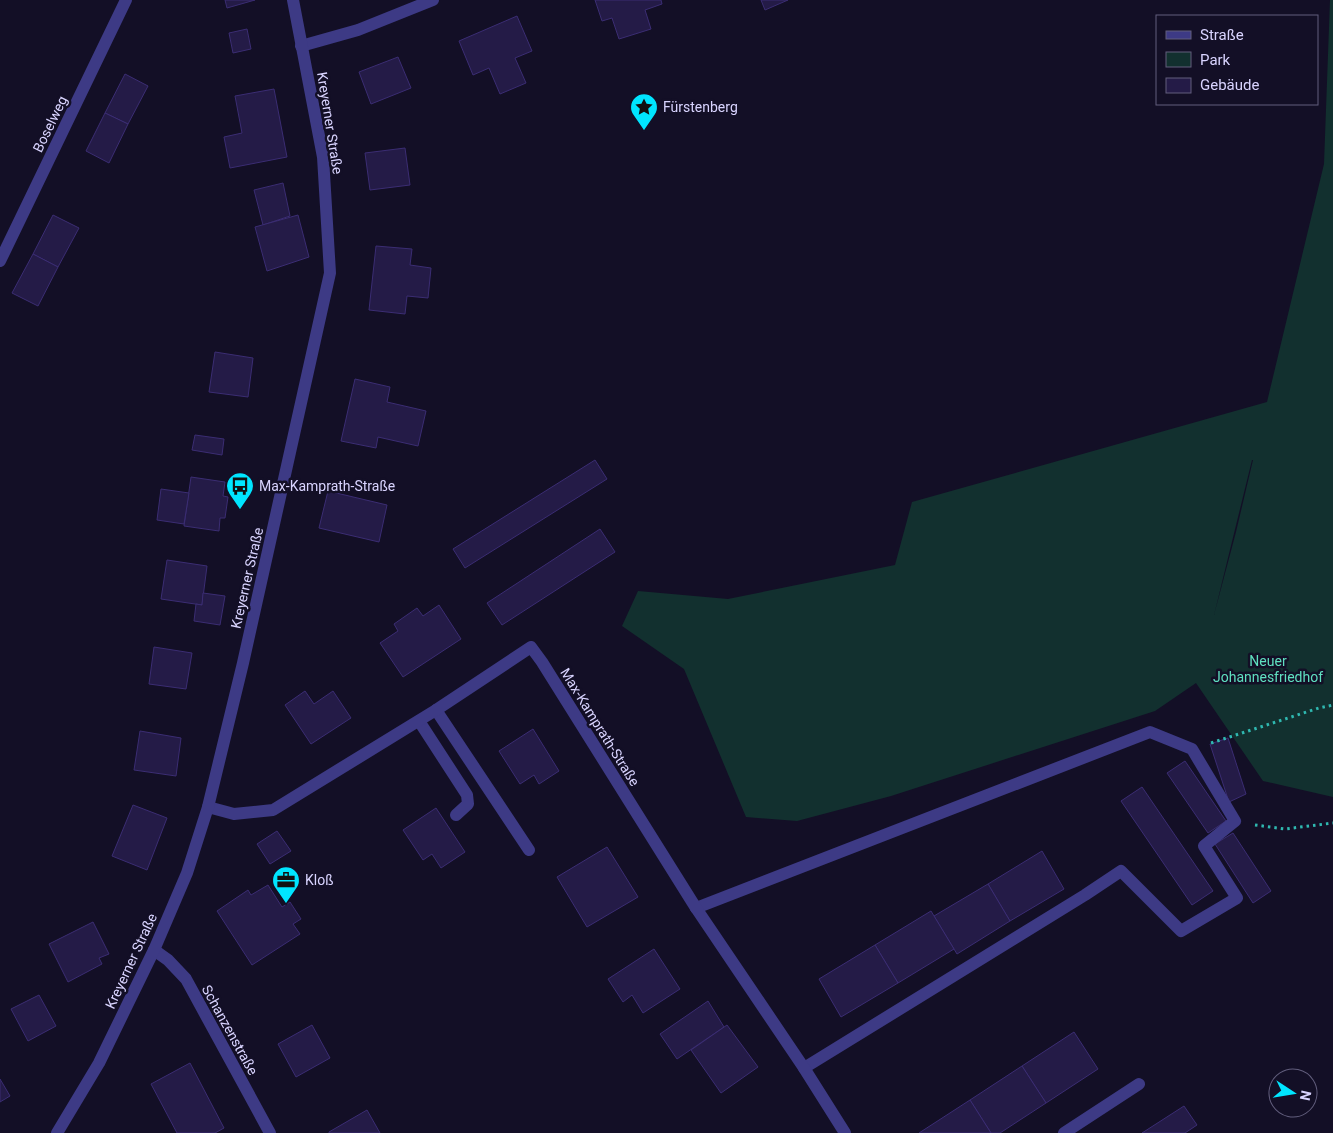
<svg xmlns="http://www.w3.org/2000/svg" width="1333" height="1133" font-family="Roboto,sans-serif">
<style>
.green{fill:#12302f;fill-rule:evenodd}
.building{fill:#241b47;stroke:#3b2d73}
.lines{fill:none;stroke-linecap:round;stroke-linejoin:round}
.path{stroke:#2fb8b0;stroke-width:3;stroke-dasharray:2.5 4;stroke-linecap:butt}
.lane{stroke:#3d3a85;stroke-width:12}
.street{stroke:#3d3a85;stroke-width:12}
.labels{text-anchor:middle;stroke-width:5;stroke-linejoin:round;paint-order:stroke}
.poi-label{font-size:14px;fill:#d9d4ff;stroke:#130f26;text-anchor:start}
.street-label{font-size:14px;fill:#d9d4ff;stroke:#130f26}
.park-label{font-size:14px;fill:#5fe0c0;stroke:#130f26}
</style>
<rect width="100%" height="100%" fill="#130f26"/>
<path class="green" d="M1330 0H1333V797L1263 781 1196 683 1155 711 891 796 797 821 746 817 684 669 622 626 638 591 728 599 895 565 912 502 1267 402 1324 164ZM1253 460 1236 532 1214 615 1252 460Z"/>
<g class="building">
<path d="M225 0H255L227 8Z"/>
<path d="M595 0H661L662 4 645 10 651 29 619 39 612 18 602 21Z"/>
<path d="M761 0H788L765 10Z"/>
<path d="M517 16 532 51 515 58 526 83 500 94 489 68 473 75 459 41Z"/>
<path d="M247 29 251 49 233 53 229 33Z"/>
<path d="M398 57 411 88 371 104 359 72Z"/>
<path d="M125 74 148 86 128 124 105 113Z"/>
<path d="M274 89 287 157 230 168 224 137 242 133 235 96Z"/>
<path d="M105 113 128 124 109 163 86 151Z"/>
<path d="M405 148 410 185 370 190 365 153Z"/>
<path d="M283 183 290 216 263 225 254 190Z"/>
<path d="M53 215 79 228 58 267 33 254Z"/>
<path d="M298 215 309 257 267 271 255 227Z"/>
<path d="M376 246 412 249 410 265 431 268 428 298 407 296 405 314 369 310Z"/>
<path d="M33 254 58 267 38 306 12 293Z"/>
<path d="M215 352 253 358 248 397 209 392Z"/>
<path d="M355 379 390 387 387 402 426 411 418 446 378 437 376 448 341 441Z"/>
<path d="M195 435 224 439 222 455 192 450Z"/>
<path d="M595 460 607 479 465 568 453 549Z"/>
<path d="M191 477 225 482 223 496 228 497 225 518H220L219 531 184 526Z"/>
<path d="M161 489 189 493 184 524 157 520Z"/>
<path d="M328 491 387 505 379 542 319 528Z"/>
<path d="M600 529 615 552 502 625 487 603Z"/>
<path d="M167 560 207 566 202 605 161 599Z"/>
<path d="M203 593 225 596 220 625 194 621 196 604 202 605Z"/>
<path d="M439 605 461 639 403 677 380 643 398 631 394 624 417 608 423 616Z"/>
<path d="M154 647 192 653 186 689 149 684Z"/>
<path d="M305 691 314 704 333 691 351 718 311 744 285 705Z"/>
<path d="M533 729 559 771 539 784 534 775 520 784 499 751Z"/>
<path d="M140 731 181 738 176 776 134 770Z"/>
<path d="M1228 738 1246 794 1229 802 1210 744Z"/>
<path d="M1185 761 1226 821 1208 833 1167 773Z"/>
<path d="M1142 787 1213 891 1192 905 1121 801Z"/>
<path d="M133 805 167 818 147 870 112 856Z"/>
<path d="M436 808 465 852 441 868 432 854 423 860 403 830Z"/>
<path d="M277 831 291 851 270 864 257 844Z"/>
<path d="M1233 833 1271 891 1253 903 1215 844Z"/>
<path d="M607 847 638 897 587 927 557 877Z"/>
<path d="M1042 851 1064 889 1010 921 988 884Z"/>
<path d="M988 884 1010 921 957 954 934 916Z"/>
<path d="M268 885 282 907 290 902 301 919 293 924 300 934 252 965 217 911 248 890 251 895Z"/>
<path d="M931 911 954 949 898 983 875 945Z"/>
<path d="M93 922 109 954 99 958 102 964 68 982 49 944Z"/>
<path d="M875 945 898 983 841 1017 819 979Z"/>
<path d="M654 949 680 989 643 1013 632 995 623 1002 608 979Z"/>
<path d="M39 995 56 1026 28 1041 11 1009Z"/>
<path d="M708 1001 724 1027 677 1059 660 1034Z"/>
<path d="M312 1025 330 1058 296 1077 278 1044Z"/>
<path d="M727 1025 758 1067 721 1093 691 1050Z"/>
<path d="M1074 1032 1098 1069 1046 1103 1022 1066Z"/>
<path d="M190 1063 224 1128 215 1133H177L151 1084Z"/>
<path d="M1022 1066 1046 1103 1000 1133H991L970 1100Z"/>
<path d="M0 1079 10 1096 0 1102Z"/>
<path d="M970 1100 991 1133H919Z"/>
<path d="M1184 1106 1197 1125 1185 1133H1142Z"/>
<path d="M367 1110 380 1133H329V1132Z"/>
</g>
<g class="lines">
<g class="path">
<path d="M1211 743 1319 708 1333 705"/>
<path d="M1255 825 1285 829 1333 823"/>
</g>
<g class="lane">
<path d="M436 710 529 850"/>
<path d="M419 721 467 795 468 804 456 815"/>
<path d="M696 908 1150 732 1192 749 1235 821 1204 846 1237 898 1181 931 1121 871 1085 895 804 1068"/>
<path d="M1064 1133 1139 1084"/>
</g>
<g class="street">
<path d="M301 46 358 30 433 0"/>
<path d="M0 261 126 0"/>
<path d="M208 807 234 814 273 810 436 710 531 647 542 662 696 908 804 1068 845 1133"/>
<path d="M154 950 168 960 186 979 270 1133"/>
<path d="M57 1133 99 1063 154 950 187 873 208 807 243 663 330 273 323 157 293 0"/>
</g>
</g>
<defs>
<g id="sight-pin" transform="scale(1.4375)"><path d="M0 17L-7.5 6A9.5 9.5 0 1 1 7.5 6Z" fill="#00e5ff" stroke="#130f26"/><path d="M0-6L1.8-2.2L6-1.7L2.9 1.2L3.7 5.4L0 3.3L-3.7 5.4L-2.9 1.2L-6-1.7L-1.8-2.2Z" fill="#111"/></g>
<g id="bus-pin" transform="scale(1.4375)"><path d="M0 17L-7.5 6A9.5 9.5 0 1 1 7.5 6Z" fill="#00e5ff" stroke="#130f26"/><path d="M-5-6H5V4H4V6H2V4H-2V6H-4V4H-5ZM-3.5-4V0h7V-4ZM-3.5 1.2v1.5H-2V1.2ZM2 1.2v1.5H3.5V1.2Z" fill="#111"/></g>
<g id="office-pin" transform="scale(1.4375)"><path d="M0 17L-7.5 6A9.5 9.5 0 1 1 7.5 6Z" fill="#00e5ff" stroke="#130f26"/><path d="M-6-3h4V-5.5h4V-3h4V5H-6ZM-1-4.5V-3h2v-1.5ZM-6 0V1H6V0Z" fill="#111"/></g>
</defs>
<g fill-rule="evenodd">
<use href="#sight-pin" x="644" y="107"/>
<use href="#bus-pin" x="240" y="486"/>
<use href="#office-pin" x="286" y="880"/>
</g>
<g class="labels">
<g class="poi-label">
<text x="663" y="112">Fürstenberg</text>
<text x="259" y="491">Max-Kamprath-Straße</text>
<text x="305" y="885">Kloß</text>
</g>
<g class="street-label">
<text transform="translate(330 123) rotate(81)" y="5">Kreyerner Straße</text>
<text transform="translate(50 124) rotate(-64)" y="5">Boselweg</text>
<text transform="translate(247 578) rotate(-77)" y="5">Kreyerner Straße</text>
<text transform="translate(600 727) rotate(58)" y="5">Max-Kamprath-Straße</text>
<text transform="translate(131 961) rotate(-65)" y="5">Kreyerner Straße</text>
<text transform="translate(230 1030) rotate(61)" y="5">Schanzenstraße</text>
</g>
<g class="park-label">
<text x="1268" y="666">Neuer<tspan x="1268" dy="16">Johannesfriedhof</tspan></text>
</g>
</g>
<rect x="1156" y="15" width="162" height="90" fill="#130f26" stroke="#625e7d"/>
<rect x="1166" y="31" width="25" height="8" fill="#3d3a85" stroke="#625e7d"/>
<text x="1200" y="40" font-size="15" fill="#d9d4ff">Straße</text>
<rect x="1166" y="52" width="25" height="15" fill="#12302f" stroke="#625e7d"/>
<text x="1200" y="65" font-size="15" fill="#d9d4ff">Park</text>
<rect x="1166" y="78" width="25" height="15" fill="#241b47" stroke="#625e7d"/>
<text x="1200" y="90" font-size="15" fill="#d9d4ff">Gebäude</text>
<g transform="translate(1293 1093) rotate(102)"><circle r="24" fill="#130f26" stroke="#625e7d"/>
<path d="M0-4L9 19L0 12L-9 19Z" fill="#00e5ff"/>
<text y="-8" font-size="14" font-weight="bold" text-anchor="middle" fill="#d9d4ff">N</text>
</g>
</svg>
